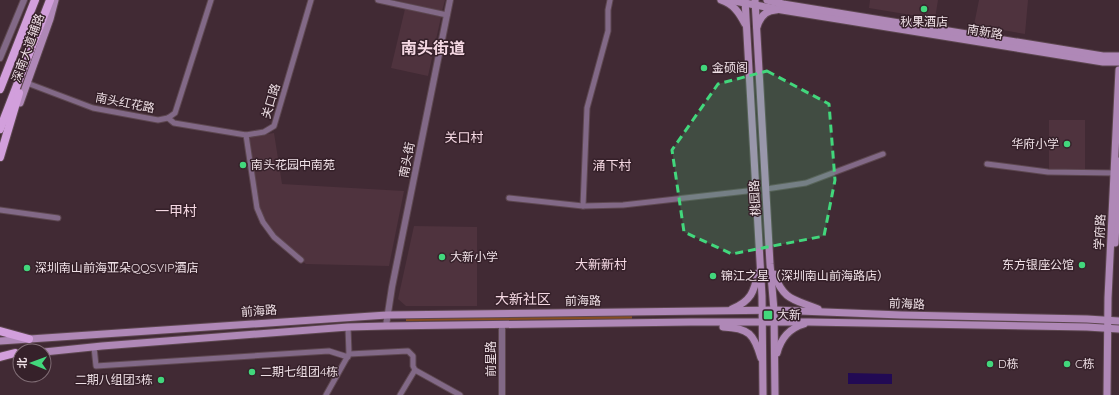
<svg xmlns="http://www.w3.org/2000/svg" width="1119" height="395" font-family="Quicksand,'Noto Sans SC',sans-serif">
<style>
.built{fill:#4f333e}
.forest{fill:#864e21}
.water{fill:#220a54}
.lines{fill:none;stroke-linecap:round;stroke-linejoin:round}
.minor-casing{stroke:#5d4750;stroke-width:7}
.tertiary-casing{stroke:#5d4750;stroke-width:8}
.secondary-casing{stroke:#5d4750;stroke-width:9}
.primary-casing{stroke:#5d4750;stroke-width:10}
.minor{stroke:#826987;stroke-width:5}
.tertiary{stroke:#826987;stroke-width:6}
.secondary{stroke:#af88b7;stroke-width:7}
.primary{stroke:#d29fdc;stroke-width:8}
.marked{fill:#42d77c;fill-opacity:0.2;stroke:#42d77c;stroke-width:3;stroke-dasharray:8 5;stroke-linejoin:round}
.poi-dot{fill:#42d77c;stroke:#36212a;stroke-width:1.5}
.labels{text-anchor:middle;stroke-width:3;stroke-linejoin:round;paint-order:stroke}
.poi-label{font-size:12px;fill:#efe0e6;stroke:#36212a;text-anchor:start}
.street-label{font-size:12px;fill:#efe0e6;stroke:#36212a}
.neighbourhood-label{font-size:13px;fill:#f5d8e3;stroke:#36212a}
.quarter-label{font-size:14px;fill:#f5d8e3;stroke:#36212a}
.district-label{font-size:16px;font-weight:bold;fill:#f5d8e3;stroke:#36212a}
</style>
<rect width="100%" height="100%" fill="#412a34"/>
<g class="built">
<path d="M395 0H445L442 11Z"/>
<path d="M870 0H938L935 19 869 8Z"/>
<path d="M979 0H1028L1025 34 974 25Z"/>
<path d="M405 9 441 17 428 76 391 68Z"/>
<rect x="1049" y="120" width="36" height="49"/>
<path d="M274 133 282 184 404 191 389 266 306 264 269 236 273 232 259 208 248 137Z"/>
<path d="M414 226 477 227V306H406L398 299Z"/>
</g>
<path class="forest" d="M632 315V319L406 321V318Z"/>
<path class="water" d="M848 373 892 374V384H848Z"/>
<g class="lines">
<g class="minor-casing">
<g id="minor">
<path d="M378 0 447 15"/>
<path d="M27 83 93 108 158 120 168 118 175 113 211 0"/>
<path d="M168 118 174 123 246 135 264 132 274 126 311 0"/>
<path d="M246 135 257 208 263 222 274 237 301 260"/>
<path d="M987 164 1048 172 1117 173"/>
<path d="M766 189 806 183 883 154"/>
<path d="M509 198 583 206 623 205 756 190"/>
<path d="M583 206 587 108 608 31V10L610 0"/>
<path d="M0 210 58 218"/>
<path d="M94 347 96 366 329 351 348 357"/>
<path d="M349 354 408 351 413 356V366L415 370 460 395"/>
<path d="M326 395 349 354 348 327"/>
<path d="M400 395 415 370"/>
</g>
</g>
<g class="tertiary-casing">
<g id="tertiary">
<path d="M0 58 24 0"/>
<path d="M386 326 392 287 450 0"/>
<path d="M502 395V324"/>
</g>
</g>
<g class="secondary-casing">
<g id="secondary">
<path d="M721 0C733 4 739 12 745 24"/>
<path d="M729 0 782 10 1103 62H1119"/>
<path d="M745 0 762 296 763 395"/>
<path d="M755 0 770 264 774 310 775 395"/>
<path d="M767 0 783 4 1103 56H1119"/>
<path d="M757 27C760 17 766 10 776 10"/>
<path d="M20 103 50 19 55 0"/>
<path d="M1115 243 1119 161"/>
<path d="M774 274C784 301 794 299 818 309"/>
<path d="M732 309C751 301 754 292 758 273"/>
<path d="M723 327C749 328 754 334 761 358"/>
<path d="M0 341 387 315 774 310 901 315 1087 319 1119 321"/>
<path d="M44 352 102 346 348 327 386 326 691 322H809L1087 327 1119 329"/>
<path d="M777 353C781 338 790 328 804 324"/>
<path d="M1107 395 1108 298 1119 70"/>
</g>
</g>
<g class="primary-casing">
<g id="primary">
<path d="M0 89 35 0"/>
<path d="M0 129 50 0"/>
<path d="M0 157 19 93"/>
<path d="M0 331 29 339"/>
<path d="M0 357 15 353"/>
</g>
</g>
<use href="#minor" class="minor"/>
<use href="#tertiary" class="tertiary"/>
<use href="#secondary" class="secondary"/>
<use href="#primary" class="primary"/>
</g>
<path class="marked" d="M767 71 829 104 835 180 824 236 732 254 684 232 672 150 718 84Z"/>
<g class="poi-dot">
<circle cx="924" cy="9" r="4"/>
<circle cx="704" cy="68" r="4"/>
<circle cx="1067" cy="144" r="4"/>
<circle cx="243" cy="165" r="4"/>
<circle cx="442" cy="257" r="4"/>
<circle cx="1082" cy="265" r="4"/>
<circle cx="27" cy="268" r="4"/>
<circle cx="713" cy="276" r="4"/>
<rect x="763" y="310" width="10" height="10" rx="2"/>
<circle cx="990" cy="364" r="4"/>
<circle cx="1067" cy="364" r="4"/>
<circle cx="252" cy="372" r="4"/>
<circle cx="161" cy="380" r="4"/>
</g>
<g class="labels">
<g class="poi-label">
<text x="924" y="26" text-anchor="middle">秋果酒店</text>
<text x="712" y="72">金硕阁</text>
<text x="1059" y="148" text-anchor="end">华府小学</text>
<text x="251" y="169">南头花园中南苑</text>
<text x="450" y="261">大新小学</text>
<text x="1074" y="269" text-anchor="end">东方银座公馆</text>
<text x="35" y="272">深圳南山前海亚朵QQSVIP酒店</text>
<text x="721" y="280">锦江之星（深圳南山前海路店）</text>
<text x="777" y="319">大新</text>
<text x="998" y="368">D栋</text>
<text x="1075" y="368">C栋</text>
<text x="260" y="376">二期七组团4栋</text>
<text x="153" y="384" text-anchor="end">二期八组团3栋</text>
</g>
<g class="street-label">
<text transform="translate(985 32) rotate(9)" y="4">南新路</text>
<text transform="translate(28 48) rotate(-70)" y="4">深南大道辅路</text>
<text transform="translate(271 101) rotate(-73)" y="4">关口路</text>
<text transform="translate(125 103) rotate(11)" y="4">南头红花路</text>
<text transform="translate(407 160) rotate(-79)" y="4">南头街</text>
<text transform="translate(755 198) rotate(-93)" y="4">桃园路</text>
<text transform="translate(1100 232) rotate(-87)" y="4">学府路</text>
<text transform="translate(583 301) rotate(-1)" y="4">前海路</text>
<text transform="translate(907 304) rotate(2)" y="4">前海路</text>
<text transform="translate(259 311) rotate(-4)" y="4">前海路</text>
<text transform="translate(491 359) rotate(-90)" y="4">前星路</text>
</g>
<g class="neighbourhood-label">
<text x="464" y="142">关口村</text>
<text x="612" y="170">涌下村</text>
<text x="601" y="269">大新新村</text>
</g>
<g class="quarter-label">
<text x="176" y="216">一甲村</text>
<text x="523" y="304">大新社区</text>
</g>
<g class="district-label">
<text x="433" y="54">南头街道</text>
</g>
</g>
<g transform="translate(32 363) rotate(271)"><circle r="19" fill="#36212a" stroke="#806d75"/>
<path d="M0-3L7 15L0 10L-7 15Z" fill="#42d77c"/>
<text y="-6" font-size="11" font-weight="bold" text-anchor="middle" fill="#efe0e6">北</text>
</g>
</svg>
